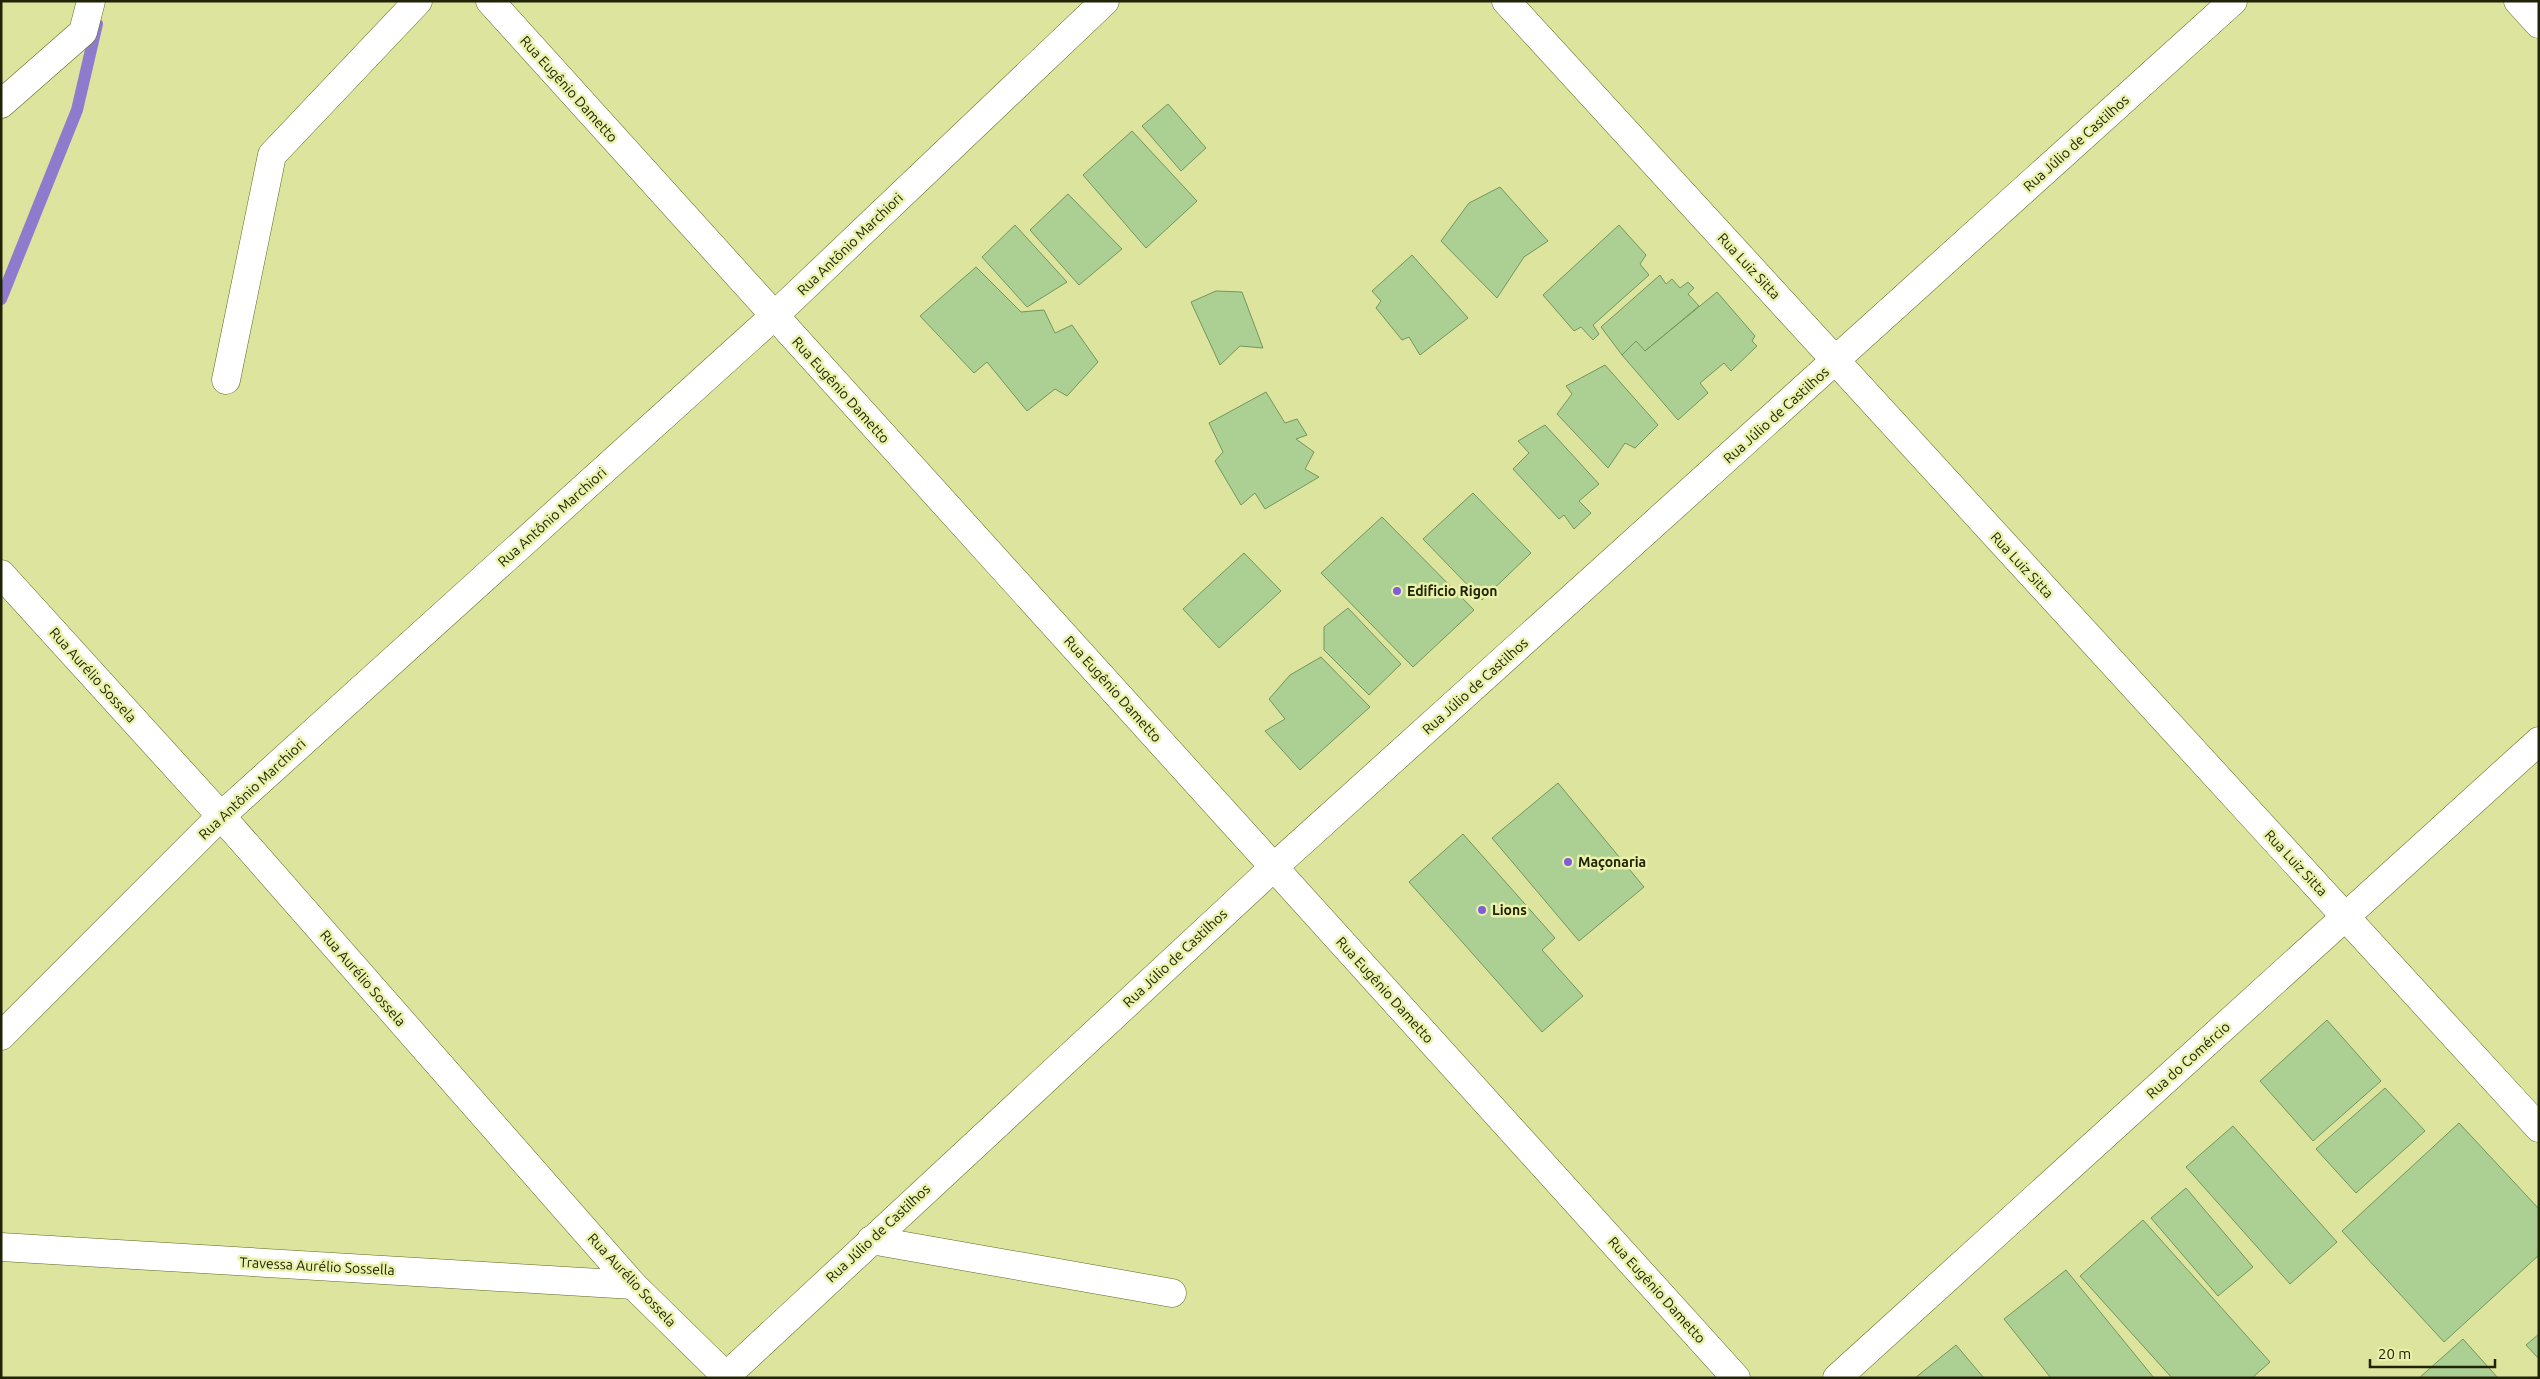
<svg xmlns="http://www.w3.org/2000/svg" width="2540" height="1379" font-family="Ubuntu,sans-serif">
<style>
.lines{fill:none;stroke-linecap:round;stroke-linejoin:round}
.stream{stroke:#8e7bce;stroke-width:12}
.building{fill:#acd093;stroke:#74965c}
.street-casing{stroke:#626722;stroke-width:29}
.street{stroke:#fff;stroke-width:28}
.poi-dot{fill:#815ed8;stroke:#e9f1aa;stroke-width:2}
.labels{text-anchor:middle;stroke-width:5;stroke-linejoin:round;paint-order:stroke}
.street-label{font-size:14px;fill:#202306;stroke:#e9f1aa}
.poi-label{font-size:14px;font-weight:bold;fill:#202306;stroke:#e9f1aa;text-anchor:start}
</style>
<rect width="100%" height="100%" fill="#dce49d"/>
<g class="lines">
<path class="stream" d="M1 299 77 110 97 24"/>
</g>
<g class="building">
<path d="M1168 104 1206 148 1181 171 1142 126Z"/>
<path d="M1132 131 1197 201 1146 248 1083 175Z"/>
<path d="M1500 187 1548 241 1524 257 1497 298 1441 241 1469 203Z"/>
<path d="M1068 194 1122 249 1079 285 1030 230Z"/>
<path d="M1015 225 1067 282 1027 307 982 257Z"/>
<path d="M1619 225 1646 255 1640 264 1649 275 1593 325 1599 334 1593 340 1581 327 1574 331 1543 295Z"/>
<path d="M1412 255 1468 318 1420 355 1409 337 1402 340 1376 308 1381 301 1372 291Z"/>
<path d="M976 267 1021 312 1044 310 1055 333 1072 325 1098 362 1067 396 1055 389 1027 411 987 362 974 373 920 316Z"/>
<path d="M1660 275 1666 284 1672 279 1680 288 1688 282 1694 288 1688 294 1699 306 1645 351 1622 355 1601 327Z"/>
<path d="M1216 291 1242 292 1263 348 1240 346 1220 365 1191 302Z"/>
<path d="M1717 292 1755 336 1752 341 1757 346 1731 371 1724 363 1700 383 1708 393 1678 420 1622 355 1636 341 1645 351Z"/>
<path d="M1605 365 1658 425 1635 448 1625 443 1608 468 1557 414 1572 394 1566 386Z"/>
<path d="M1266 392 1285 423 1297 419 1307 435 1296 439 1314 452 1305 469 1319 477 1265 509 1255 493 1241 505 1215 461 1223 452 1209 423Z"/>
<path d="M1545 425 1599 484 1579 501 1591 513 1574 529 1564 515 1559 519 1513 469 1529 453 1518 441Z"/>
<path d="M1473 493 1531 553 1482 600 1423 539Z"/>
<path d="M1382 517 1474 610 1413 667 1321 573Z"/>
<path d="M1244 553 1281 591 1219 648 1183 609Z"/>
<path d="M1348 608 1401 664 1369 695 1324 650V627Z"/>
<path d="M1321 657 1370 707 1300 770 1265 731 1285 719 1269 699 1290 675Z"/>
<path d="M1558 783 1644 887 1579 941 1492 838Z"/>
<path d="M1463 834 1555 938 1542 950 1583 996 1542 1032 1409 882Z"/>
<path d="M2327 1020 2381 1081 2313 1141 2260 1081Z"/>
<path d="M2385 1088 2425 1131 2356 1193 2316 1149Z"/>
<path d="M2459 1123 2539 1209V1255L2444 1342 2342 1231Z"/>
<path d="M2233 1126 2337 1242 2290 1284 2186 1167Z"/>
<path d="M2186 1188 2253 1267 2218 1296 2151 1218Z"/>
<path d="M2143 1220 2270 1362 2252 1378H2172L2080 1276Z"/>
<path d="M2066 1270 2154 1378H2051L2004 1319Z"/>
<path d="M2539 1334V1359L2526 1345Z"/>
<path d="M2463 1339 2498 1378H2419Z"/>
<path d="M1956 1345 1984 1378H1915Z"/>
</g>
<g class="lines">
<g class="street-casing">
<g id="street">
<path d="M490 1 1736 1378"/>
<path d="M1506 1 2539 1128"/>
<path d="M2518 1 2539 24"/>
<path d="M1 104 83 32 91 1"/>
<path d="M226 380 272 155 418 1"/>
<path d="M1 574 221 816 633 1285 728 1378"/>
<path d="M1 1036 221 816 774 316 1105 1"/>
<path d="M871 1240 1172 1293"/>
<path d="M1 1247 633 1285"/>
<path d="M724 1378 1274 867 2233 1"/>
<path d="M1837 1378 2539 741"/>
</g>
</g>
<use href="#street" class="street"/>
</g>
<g class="poi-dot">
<circle cx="1397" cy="591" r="5"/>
<circle cx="1568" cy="862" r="5"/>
<circle cx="1482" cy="910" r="5"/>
</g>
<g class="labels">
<g class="street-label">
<text transform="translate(569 89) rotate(48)" y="5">Rua Eugênio Dametto</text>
<text transform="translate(2076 143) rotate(-42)" y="5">Rua Júlio de Castilhos</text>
<text transform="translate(850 244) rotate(-44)" y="5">Rua Antônio Marchiori</text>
<text transform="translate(1749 266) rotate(47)" y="5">Rua Luiz Sitta</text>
<text transform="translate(841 390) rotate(48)" y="5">Rua Eugênio Dametto</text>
<text transform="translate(1776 415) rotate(-42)" y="5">Rua Júlio de Castilhos</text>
<text transform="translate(552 517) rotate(-42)" y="5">Rua Antônio Marchiori</text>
<text transform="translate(2022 565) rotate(47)" y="5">Rua Luiz Sitta</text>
<text transform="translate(93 675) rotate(48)" y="5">Rua Aurélio Sossela</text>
<text transform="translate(1475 686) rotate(-42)" y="5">Rua Júlio de Castilhos</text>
<text transform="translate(1113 689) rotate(48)" y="5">Rua Eugênio Dametto</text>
<text transform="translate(252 789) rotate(-43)" y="5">Rua Antônio Marchiori</text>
<text transform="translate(2296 863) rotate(47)" y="5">Rua Luiz Sitta</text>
<text transform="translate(1175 958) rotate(-43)" y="5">Rua Júlio de Castilhos</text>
<text transform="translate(363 978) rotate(49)" y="5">Rua Aurélio Sossela</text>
<text transform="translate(1385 990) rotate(48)" y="5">Rua Eugênio Dametto</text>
<text transform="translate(2188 1060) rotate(-42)" y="5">Rua do Comércio</text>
<text transform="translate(878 1233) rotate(-43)" y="5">Rua Júlio de Castilhos</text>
<text transform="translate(317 1266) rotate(3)" y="5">Travessa Aurélio Sossella</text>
<text transform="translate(632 1280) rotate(47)" y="5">Rua Aurélio Sossela</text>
<text transform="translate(1657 1290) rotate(48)" y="5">Rua Eugênio Dametto</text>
</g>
<g class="poi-label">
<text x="1407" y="596">Edificio Rigon</text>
<text x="1578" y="867">Maçonaria</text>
<text x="1492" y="915">Lions</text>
</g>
</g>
<rect width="2540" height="1379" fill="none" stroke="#202306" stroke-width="5"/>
<path d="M2370 1359v8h125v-8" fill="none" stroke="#202306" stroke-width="2.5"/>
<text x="2378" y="1359" font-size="15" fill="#202306" stroke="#e9f1aa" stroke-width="4" paint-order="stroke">20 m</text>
</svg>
